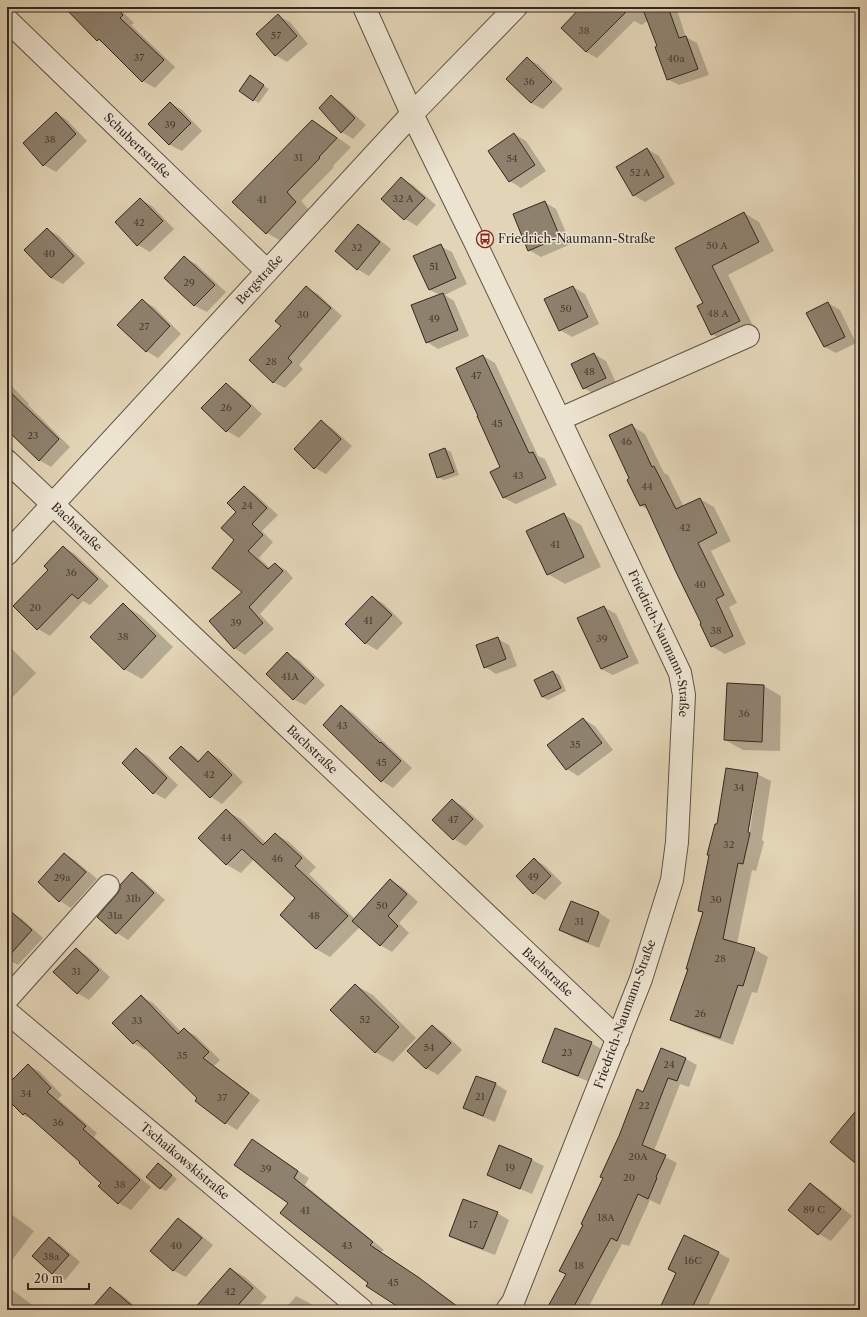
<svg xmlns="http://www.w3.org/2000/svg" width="867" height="1317" font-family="'Libre Caslon Text',serif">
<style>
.shadow{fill:#0003;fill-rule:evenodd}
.building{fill:#8e816e;stroke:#332721}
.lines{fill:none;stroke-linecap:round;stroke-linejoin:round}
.minor-casing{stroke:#5f5246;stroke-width:24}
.minor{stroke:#ece3d0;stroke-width:22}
.labels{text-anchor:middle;stroke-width:3;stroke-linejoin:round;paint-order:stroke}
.number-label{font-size:10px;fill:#4a3e34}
.street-label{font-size:12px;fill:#332721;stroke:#ece3d0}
.poi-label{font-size:12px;fill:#332721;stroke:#ece3d0;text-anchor:start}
</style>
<rect width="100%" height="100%" fill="#e2d4b6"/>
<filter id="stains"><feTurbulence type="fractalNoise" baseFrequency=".005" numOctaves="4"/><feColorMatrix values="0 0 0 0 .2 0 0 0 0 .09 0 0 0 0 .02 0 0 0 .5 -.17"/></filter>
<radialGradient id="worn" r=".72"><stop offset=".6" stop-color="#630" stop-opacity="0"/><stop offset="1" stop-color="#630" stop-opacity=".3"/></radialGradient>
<g class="shadow">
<path d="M71 7H118L134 23 131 25 175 67 155 88 143 81 108 46 98 40Z"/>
<path d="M583 7H676L686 37 697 43 709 75 679 85 667 79 658 47 648 20 642 25 634 21 597 58 586 52 562 28Z"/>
<path d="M278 16 290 22 308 44 287 62 275 55Z"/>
<path d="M528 59 539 65 563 89 543 109 531 103Z"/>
<path d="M255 80 269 89 259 103 253 100Z"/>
<path d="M331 97 342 103 366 125 353 139 342 132 321 108Z"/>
<path d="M170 103 182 110 202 131 182 151 170 145 150 124Z"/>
<path d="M56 113 67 120 87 141 56 172 44 165Z"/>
<path d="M312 121 327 130 351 147 333 166 334 167 301 201 310 211 281 241 267 233Z"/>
<path d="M514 134 526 141 546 171 521 188 510 181Z"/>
<path d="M647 149 659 156 675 184 645 202 633 195Z"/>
<path d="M402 178 413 185 436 205 417 226 405 219 383 199Z"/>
<path d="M140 199 152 206 174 229 150 252 138 245Z"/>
<path d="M544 202 556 209 571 244 541 257 529 250Z"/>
<path d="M744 213 759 222 774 251 728 275 755 330 728 343 712 334 704 303 677 248Z"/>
<path d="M358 225 370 232 391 249 369 276 357 269Z"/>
<path d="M47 229 59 236 85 263 63 284 51 278Z"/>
<path d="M440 246 452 252 467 284 445 295 454 301 469 336 438 349 427 342 440 295 430 290 415 256Z"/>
<path d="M185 258 196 264 226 292 207 312 195 306 166 278Z"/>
<path d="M306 287 318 294 342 316 299 365 303 369 285 388 273 382 283 326Z"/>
<path d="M573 287 585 294 599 324 572 337 560 330Z"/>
<path d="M142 300 154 307 181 334 158 358 146 351Z"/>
<path d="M828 303 840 310 856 343 836 353 825 347Z"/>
<path d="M594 354 606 361 617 385 596 395 584 388Z"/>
<path d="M483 356 495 363 538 456 545 459 557 485 516 504 504 498 492 472 501 468Z"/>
<path d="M7 381 29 404 28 405 70 447 51 467 39 460 7 429Z"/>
<path d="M226 384 237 391 262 414 239 438 227 431 203 408Z"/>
<path d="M321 421 332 428 352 446 326 474 315 468Z"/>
<path d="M632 426 645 434 664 473 668 475 684 507 700 499 714 507 731 541 711 551 737 603 729 607 746 644 725 654 711 646 702 624 649 510 641 506 631 479Z"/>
<path d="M445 449 451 452 459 475 444 480 438 477Z"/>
<path d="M244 487 255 494 278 515 262 531 273 542 259 558 270 568 275 564 286 570 293 578 260 614 274 629 245 655 234 648 243 592 236 540 238 511Z"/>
<path d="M563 514 581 525 601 567 565 584 548 574Z"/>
<path d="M63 547 75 554 109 586 90 605 83 601 50 636 38 629 49 570Z"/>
<path d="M372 597 384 604 403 623 377 650 365 643Z"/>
<path d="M123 605 140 615 173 647 142 679 124 669Z"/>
<path d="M604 607 616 614 639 663 613 675 601 669Z"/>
<path d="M498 639 509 645 517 666 496 674 485 667Z"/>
<path d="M7 644 36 673 7 703Z"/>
<path d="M287 654 299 660 325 685 305 705 293 699Z"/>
<path d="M553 672 559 675 566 691 548 700 542 697Z"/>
<path d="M764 686 781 696 780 751 743 750 725 740Z"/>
<path d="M342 706 353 713 412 768 393 788 382 781Z"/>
<path d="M583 719 595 726 613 750 578 776 567 769Z"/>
<path d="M181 747 192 754 200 761 209 752 220 759 243 782 222 804 211 797Z"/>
<path d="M136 749 148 756 178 785 165 799 154 793Z"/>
<path d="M757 774 771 781 762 840 764 842 756 871 752 870 737 944 754 949 768 957 757 993 752 992 733 1045 685 1027 671 1019 689 969 704 913 699 911 710 855 718 825ZM756 777H758L749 837H747Z"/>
<path d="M452 800 464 807 484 826 466 846 454 839 434 820Z"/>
<path d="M226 811 241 819 266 843 275 834 289 842 316 867 309 874 355 919 390 880 402 887 418 902 399 923 409 933 392 952 380 945 360 927 330 957 316 949 297 898 254 859 241 873 227 865 200 838Z"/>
<path d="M65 854 76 861 97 879 71 908 60 901Z"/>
<path d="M534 859 545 866 562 883 545 900 534 893Z"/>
<path d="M132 874 143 880 165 900 128 940 117 933 118 895Z"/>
<path d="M571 902 599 913 610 920 599 948 572 937 560 930Z"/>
<path d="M10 912 22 919 43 938 18 965 7 959V915Z"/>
<path d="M76 949 87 956 110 977 89 1000 77 993Z"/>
<path d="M355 985 373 995 416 1038 393 1062 375 1052Z"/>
<path d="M141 997 153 1003 181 1032 184 1029 196 1036 220 1060 214 1066 260 1100 237 1130 226 1123 196 1101 199 1098 147 1048 145 1050 133 1043Z"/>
<path d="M432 1026 444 1033 462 1050 438 1075 426 1068Z"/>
<path d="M591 1043 603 1050 590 1082 555 1068 543 1061Z"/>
<path d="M686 1059 697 1065 689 1087 680 1084 654 1151 677 1163 660 1205 650 1200 629 1246 622 1244 587 1310H547L567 1274 584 1225 644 1093Z"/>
<path d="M28 1065 40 1072 62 1095 58 1099 97 1133 94 1137 151 1187 131 1210 119 1203 100 1186 102 1183 82 1162 35 1121 23 1115 7 1097V1072L14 1079Z"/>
<path d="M476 1077 496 1084 507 1091 495 1122 476 1114 464 1107Z"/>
<path d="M253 1140 309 1178 305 1185 384 1250 381 1252 429 1285 463 1310H405L369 1283 289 1203Z"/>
<path d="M500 1147 532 1160 544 1166 532 1194 500 1181 489 1175Z"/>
<path d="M159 1164 177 1179 166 1191 160 1188Z"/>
<path d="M811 1184 822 1191 852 1216 831 1241 819 1234 789 1210Z"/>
<path d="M7 1211 34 1231 7 1267Z"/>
<path d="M497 1213 509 1220 495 1255 461 1242 450 1235Z"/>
<path d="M178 1219 190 1226 213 1245 186 1277 174 1271 151 1251Z"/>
<path d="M49 1238 61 1245 80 1262 65 1280 53 1273 33 1256Z"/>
<path d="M719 1253 730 1259 706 1310H660Z"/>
<path d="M231 1269 245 1277 267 1297 255 1310H195Z"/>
<path d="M7 1286 39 1310H7Z"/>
<path d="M110 1288 122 1295 140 1310H91Z"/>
<path d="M296 1296 311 1304 317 1310H284Z"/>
</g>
<g class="building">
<path d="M64 7H115L123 15 120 18 164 60 142 82 99 39 97 41Z"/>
<path d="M581 7H631L586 52 561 28Z"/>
<path d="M642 7H668L679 38 686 36 698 69 667 80 655 47 657 46Z"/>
<path d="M278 14 297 36 275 56 256 34Z"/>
<path d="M527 57 552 82 531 103 506 79Z"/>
<path d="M250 75 264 85 253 101 239 91Z"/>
<path d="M331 95 355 118 341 133 319 108Z"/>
<path d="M170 102 191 123 169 145 148 124Z"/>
<path d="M56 112 76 134 43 166 23 143Z"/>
<path d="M312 120 337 138 319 157 320 158 287 192 296 202 266 234 232 202Z"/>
<path d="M514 133 535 165 509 182 488 151Z"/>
<path d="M647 148 664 177 633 196 616 167Z"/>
<path d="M401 177 425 198 404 220 381 199Z"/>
<path d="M140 198 163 221 137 246 115 222Z"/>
<path d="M545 201 560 237 528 251 513 214Z"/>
<path d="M744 212 759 242 712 266 740 321 711 335 697 306 703 303 675 248Z"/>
<path d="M358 224 380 242 357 270 335 251Z"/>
<path d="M47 228 74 256 51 278 24 250Z"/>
<path d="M441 244 456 278 429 290 413 256Z"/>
<path d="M184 256 215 285 194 306 164 278Z"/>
<path d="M306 286 331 308 288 358 292 362 273 383 249 360 281 326 275 321Z"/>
<path d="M573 286 588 317 559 331 544 299Z"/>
<path d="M443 293 458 330 426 343 411 305Z"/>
<path d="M142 299 170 326 146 352 117 325Z"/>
<path d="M828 302 845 337 824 347 806 313Z"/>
<path d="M594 353 606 378 583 389 571 364Z"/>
<path d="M483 355 529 453 533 452 546 478 503 498 490 472 500 467 477 416H478L456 368Z"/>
<path d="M226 383 251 406 226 432 201 408Z"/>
<path d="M7 389 59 439 39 461 7 430Z"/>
<path d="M321 420 341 439 314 469 294 449Z"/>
<path d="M632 424 652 467 654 466 676 509 700 498 717 533 698 543 724 595 716 599 733 636 711 647 700 624 701 623 676 572 645 504 640 506 627 480 629 478 609 435Z"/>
<path d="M445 448 454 472 437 478 429 454Z"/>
<path d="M244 486 267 508 252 524 263 535 248 551 268 569 275 563 283 571 249 607 263 623 234 649 209 621 242 592 212 568 234 540 221 528 236 512 227 503Z"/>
<path d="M564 513 584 557 547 575 526 531Z"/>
<path d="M63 546 98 579 78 599 72 594 37 630 13 606 48 570 44 566Z"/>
<path d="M372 596 392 615 365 644 345 624Z"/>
<path d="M123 603 156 636 124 670 90 637Z"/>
<path d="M604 606 628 657 601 669 577 618Z"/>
<path d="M498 637 506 659 484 668 476 645Z"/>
<path d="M287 652 314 678 293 700 266 674Z"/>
<path d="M553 671 561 688 542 697 534 680Z"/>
<path d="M727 683 764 685 762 742 724 740Z"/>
<path d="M341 705 380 743 381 742 401 761 381 782 323 725Z"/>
<path d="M583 718 602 743 566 770 547 745Z"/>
<path d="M181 746 198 762 208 751 232 775 210 798 169 758Z"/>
<path d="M136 748 167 778 153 794 122 763Z"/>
<path d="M726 768 758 773 748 832 750 833 743 864 738 863 723 939 755 948 743 986 738 985 720 1038 670 1020 688 969H686L703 912 698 911 709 855H707L715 824H717Z"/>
<path d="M452 799 473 819 453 840 432 820Z"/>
<path d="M226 809 263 845 275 833 302 858 295 866 348 916 316 949 280 915 295 898 242 849 226 865 198 838Z"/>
<path d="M64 853 86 872 59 902 38 882Z"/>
<path d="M534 858 551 876 533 894 516 876Z"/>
<path d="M132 872 154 893 116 934 97 917 117 894 120 889V885Z"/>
<path d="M390 879 407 894 388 916 398 926 380 946 352 921Z"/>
<path d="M571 901 599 912 588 942 559 930Z"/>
<path d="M7 908 32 930 7 958Z"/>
<path d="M76 948 99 970 77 994 53 972Z"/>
<path d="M355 984 399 1027 375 1053 330 1010Z"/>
<path d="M141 995 178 1034 184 1028 209 1052 203 1058 249 1093 225 1124 195 1101 197 1098 137 1040 133 1044 112 1023Z"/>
<path d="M432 1025 451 1043 426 1069 407 1051Z"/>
<path d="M555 1028 592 1042 578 1076 542 1062Z"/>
<path d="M661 1048 686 1058 677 1081 668 1078 642 1145 666 1155 656 1177 657 1178 648 1199 638 1194 617 1241 611 1238 572 1310H546L566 1274 559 1271 583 1225 581 1224 603 1178 600 1177 619 1136 637 1089 643 1092Z"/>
<path d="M28 1064 51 1088 47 1092 86 1126 83 1129 140 1180 118 1204 98 1186 101 1183 79 1163 80 1162 25 1113 23 1115 7 1099V1085Z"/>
<path d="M476 1076 496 1083 483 1116 463 1108Z"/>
<path d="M860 1106V1167L830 1142Z"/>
<path d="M252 1139 298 1171 294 1178 373 1242 370 1245 418 1277 462 1310H403L366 1286 368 1283 280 1213 288 1203 234 1165Z"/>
<path d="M499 1145 532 1159 520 1189 487 1175Z"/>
<path d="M158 1163 172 1175 160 1189 146 1177Z"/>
<path d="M810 1183 841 1209 818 1235 788 1210Z"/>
<path d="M463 1199 498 1212 483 1249 449 1236Z"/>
<path d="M178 1218 202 1238 173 1271 150 1251Z"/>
<path d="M684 1235 719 1252 691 1310H659L676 1273 668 1269Z"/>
<path d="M49 1237 69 1255 52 1274 32 1256Z"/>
<path d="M230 1268 253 1288 234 1310H193Z"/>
<path d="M110 1287 137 1310H90Z"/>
</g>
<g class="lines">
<g class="minor-casing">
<g id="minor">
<path id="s1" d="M364 7 412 114 475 242 680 673 684 695 677 842 672 880 641 979 513 1302 507 1310"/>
<path id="s2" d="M7 20 267 271"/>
<path d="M560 419 748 336"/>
<path id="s3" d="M7 461 618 1039"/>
<path id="s4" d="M7 554 412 114 516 7"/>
<path d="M7 999 108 886"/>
<path id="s5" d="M7 1012 362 1310"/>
</g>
</g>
<use href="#minor" class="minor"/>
</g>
<defs>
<g id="bus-ring" transform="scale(0.9)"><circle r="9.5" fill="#ece3d0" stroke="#8f2418" stroke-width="1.5"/><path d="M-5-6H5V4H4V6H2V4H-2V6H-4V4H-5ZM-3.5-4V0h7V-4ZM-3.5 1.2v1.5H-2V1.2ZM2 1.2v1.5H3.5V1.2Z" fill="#8f2418"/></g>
</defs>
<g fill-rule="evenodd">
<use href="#bus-ring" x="485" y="239"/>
</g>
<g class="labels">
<g class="number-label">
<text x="584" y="34">38</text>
<text x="276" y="39">57</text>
<text x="139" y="61">37</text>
<text x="676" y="62">40a</text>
<text x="529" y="85">36</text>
<text x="170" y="128">39</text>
<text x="50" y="143">38</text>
<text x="298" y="161">31</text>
<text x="512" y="162">54</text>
<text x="640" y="176">52 A</text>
<text x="403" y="202">32 A</text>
<text x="262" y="203">41</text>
<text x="139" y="226">42</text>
<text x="717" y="249">50 A</text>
<text x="357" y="251">32</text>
<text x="49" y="257">40</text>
<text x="434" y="270">51</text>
<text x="189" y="286">29</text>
<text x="566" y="312">50</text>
<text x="718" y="317">48 A</text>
<text x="303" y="318">30</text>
<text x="434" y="322">49</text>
<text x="144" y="330">27</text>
<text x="271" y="365">28</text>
<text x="589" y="375">48</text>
<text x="476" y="379">47</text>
<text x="226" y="411">26</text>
<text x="497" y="427">45</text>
<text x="33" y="439">23</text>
<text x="626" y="445">46</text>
<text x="518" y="479">43</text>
<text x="647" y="490">44</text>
<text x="247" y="509">24</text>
<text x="685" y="531">42</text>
<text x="555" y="548">41</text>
<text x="71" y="576">36</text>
<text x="700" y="588">40</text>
<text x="35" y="611">20</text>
<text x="368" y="624">41</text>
<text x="236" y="626">39</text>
<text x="716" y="634">38</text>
<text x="123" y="640">38</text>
<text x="602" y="642">39</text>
<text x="290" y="680">41A</text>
<text x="744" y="717">36</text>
<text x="342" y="729">43</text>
<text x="575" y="748">35</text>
<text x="381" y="766">45</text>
<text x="209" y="778">42</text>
<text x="739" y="791">34</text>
<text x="453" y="823">47</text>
<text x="226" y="841">44</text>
<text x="729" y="848">32</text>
<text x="277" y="862">46</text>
<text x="533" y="880">49</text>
<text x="62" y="881">29a</text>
<text x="133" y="902">31b</text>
<text x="716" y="903">30</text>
<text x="382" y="909">50</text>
<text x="115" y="919">31a</text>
<text x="314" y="919">48</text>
<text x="579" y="925">31</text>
<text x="720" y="962">28</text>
<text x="76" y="975">31</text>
<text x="700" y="1017">26</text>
<text x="365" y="1023">52</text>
<text x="137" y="1024">33</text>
<text x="429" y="1051">54</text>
<text x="567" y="1056">23</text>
<text x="182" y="1059">35</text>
<text x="669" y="1068">24</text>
<text x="26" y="1097">34</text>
<text x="480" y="1100">21</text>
<text x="222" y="1101">37</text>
<text x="644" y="1109">22</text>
<text x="58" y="1126">36</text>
<text x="638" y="1160">20A</text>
<text x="510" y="1171">19</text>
<text x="266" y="1172">39</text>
<text x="629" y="1181">20</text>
<text x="120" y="1188">38</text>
<text x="814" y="1213">89 C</text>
<text x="305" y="1214">41</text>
<text x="606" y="1221">18A</text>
<text x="473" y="1228">17</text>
<text x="176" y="1249">40</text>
<text x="347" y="1249">43</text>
<text x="51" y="1260">38a</text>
<text x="693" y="1264">16C</text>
<text x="579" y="1269">18</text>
<text x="393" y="1286">45</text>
<text x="230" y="1295">42</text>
</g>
<g class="street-label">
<text dy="4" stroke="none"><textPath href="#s2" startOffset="181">Schubertstraße</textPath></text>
<text dy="4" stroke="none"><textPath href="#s4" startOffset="373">Bergstraße</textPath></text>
<text dy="4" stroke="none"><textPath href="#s3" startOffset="96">Bachstraße</textPath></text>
<text dy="4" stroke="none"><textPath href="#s1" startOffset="703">Friedrich-Naumann-Straße</textPath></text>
<text dy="4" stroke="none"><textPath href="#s3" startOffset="420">Bachstraße</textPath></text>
<text dy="4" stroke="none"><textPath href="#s3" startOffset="744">Bachstraße</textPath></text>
<text transform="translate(625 1014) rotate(-70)" y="4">Friedrich-Naumann-Straße</text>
<text dy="4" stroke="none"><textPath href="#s5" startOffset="232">Tschaikowskistraße</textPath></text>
</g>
<g class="poi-label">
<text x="498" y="243">Friedrich-Naumann-Straße</text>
</g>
</g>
<rect width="867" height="1317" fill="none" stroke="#e2d4b6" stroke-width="24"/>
<rect x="8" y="8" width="851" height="1301" fill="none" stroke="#332721" stroke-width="2"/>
<rect x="12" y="12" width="843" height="1293" fill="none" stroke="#332721"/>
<path d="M28 1283v6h61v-6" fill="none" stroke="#332721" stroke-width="2"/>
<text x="34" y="1283" font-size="12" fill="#332721" stroke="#ece3d0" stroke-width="3" paint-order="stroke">20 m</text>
<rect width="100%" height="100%" filter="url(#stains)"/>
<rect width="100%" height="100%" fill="url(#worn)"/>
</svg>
